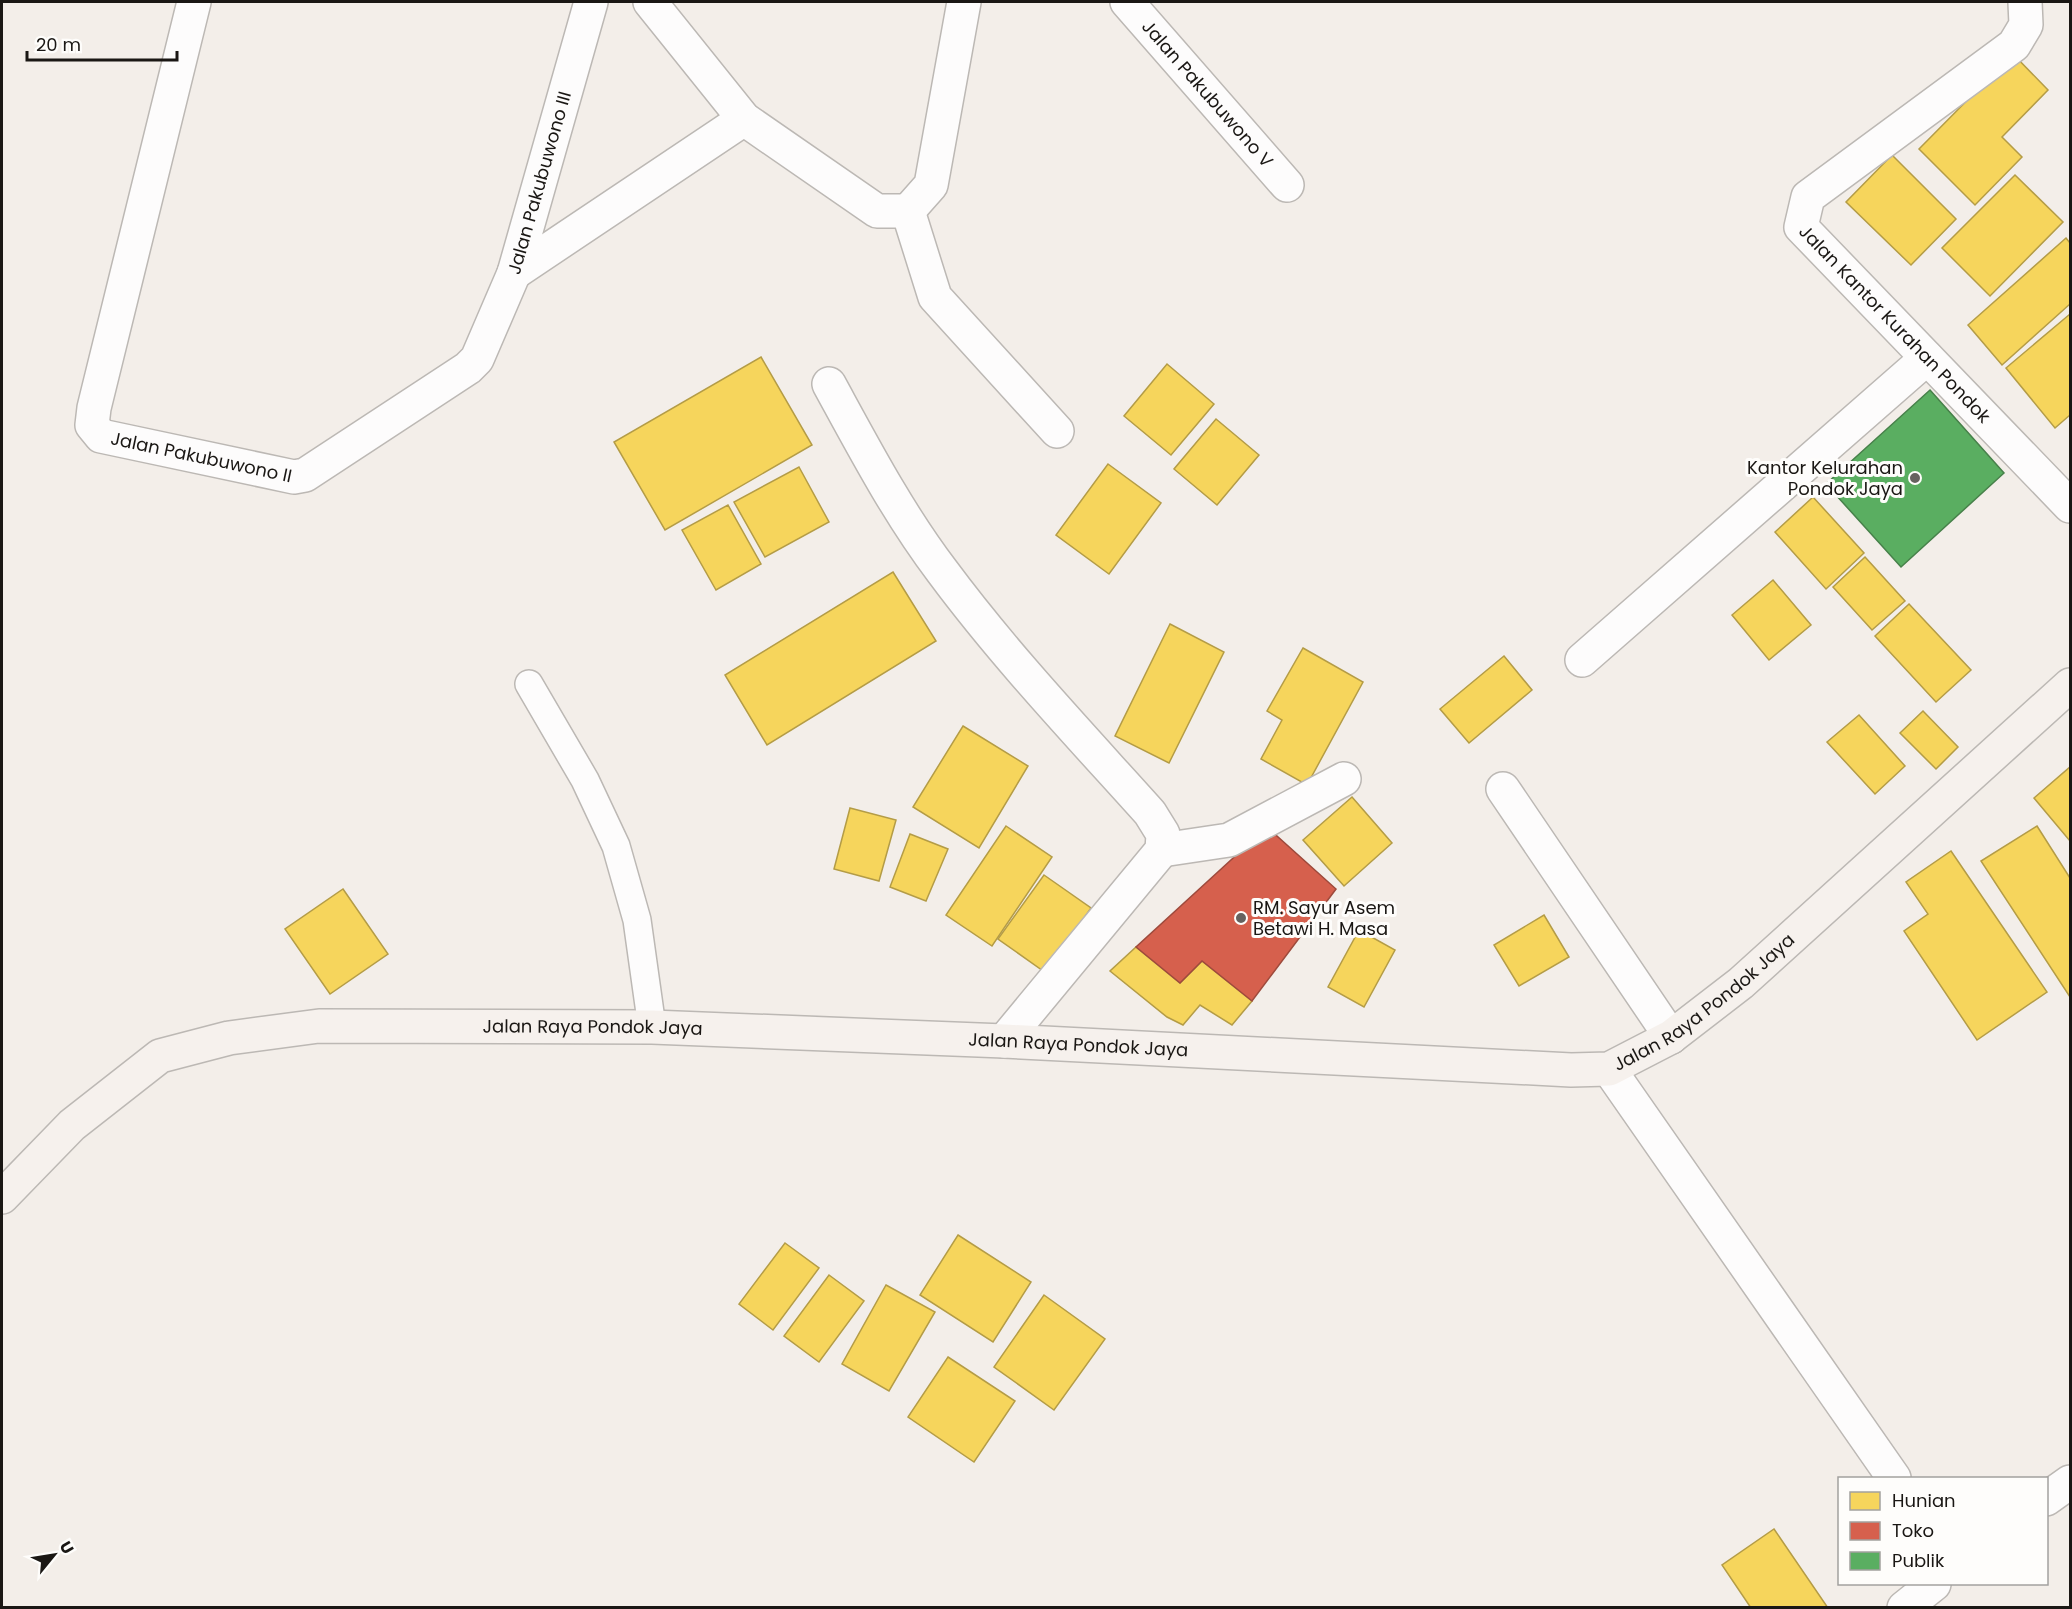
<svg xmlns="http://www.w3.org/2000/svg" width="2072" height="1609" font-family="Poppins,sans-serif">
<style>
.homes{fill:#f6d55c;stroke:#b49c46;stroke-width:1.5}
.shops{fill:#d6604d;stroke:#9e4a3c;stroke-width:1.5}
.public{fill:#5aae61;stroke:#47814a;stroke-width:1.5}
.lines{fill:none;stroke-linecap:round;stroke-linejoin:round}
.lane-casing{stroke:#bcb8b4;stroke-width:30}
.street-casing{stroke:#bcb8b4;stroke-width:36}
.secondary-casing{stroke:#bcb8b4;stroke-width:36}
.lane{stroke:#fdfcfc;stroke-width:27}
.street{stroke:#fdfcfc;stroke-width:33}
.secondary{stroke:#f6f1ed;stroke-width:33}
.poi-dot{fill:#66625f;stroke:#fefdfb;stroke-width:2}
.labels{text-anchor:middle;stroke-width:6;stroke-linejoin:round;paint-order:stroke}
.street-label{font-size:18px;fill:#1a1714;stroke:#fefdfb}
.poi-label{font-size:18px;fill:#1a1714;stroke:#fefdfb;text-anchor:end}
</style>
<rect width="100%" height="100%" fill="#f3eee9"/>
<g class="homes">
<path d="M2013 54 2048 90 2002 137 2022 157 1975 205 1919 149Z"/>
<path d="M1892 155 1956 219 1911 265 1846 202Z"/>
<path d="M2015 175 2063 222 1990 296 1942 248Z"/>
<path d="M2066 238 2070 243V304L2002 365 1968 325Z"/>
<path d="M2070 314V415L2055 428 2006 368Z"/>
<path d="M761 357 812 445 665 530 614 442Z"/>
<path d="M1167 364 1214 404 1171 455 1124 416Z"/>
<path d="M1216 419 1259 455 1217 505 1174 469Z"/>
<path d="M1108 464 1161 503 1109 574 1056 535Z"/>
<path d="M799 467 829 522 765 557 734 502Z"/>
<path d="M1813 497 1864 553 1826 589 1775 532Z"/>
<path d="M728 505 761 564 716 590 682 530Z"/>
<path d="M1865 557 1905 601 1872 630 1833 587Z"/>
<path d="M893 572 936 641 767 745 725 675Z"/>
<path d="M1773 580 1811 625 1769 660 1732 615Z"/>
<path d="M1909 604 1971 670 1936 702 1875 636Z"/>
<path d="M1170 624 1224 652 1169 763 1115 736Z"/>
<path d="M1303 648 1363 682 1307 785 1261 759 1282 720 1267 711Z"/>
<path d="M1504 656 1532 690 1469 743 1440 709Z"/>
<path d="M1923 711 1958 747 1936 769 1900 733Z"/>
<path d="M1859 715 1905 766 1875 794 1827 742Z"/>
<path d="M963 726 1028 766 979 848 913 807Z"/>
<path d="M2070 767V841L2034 798Z"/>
<path d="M1352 797 1392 843 1344 886 1303 840Z"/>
<path d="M850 808 896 820 879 881 834 869Z"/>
<path d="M1006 826 1052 857 992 946 946 915Z"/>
<path d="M2037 826 2070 878V997L1981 861Z"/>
<path d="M910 834 948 849 926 901 890 887Z"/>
<path d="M1951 851 2047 992 1977 1040 1904 931 1928 914 1906 882Z"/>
<path d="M1044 875 1091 908 1046 973 998 939Z"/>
<path d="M343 889 388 954 330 994 285 929Z"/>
<path d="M1544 915 1569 957 1519 986 1494 945Z"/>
<path d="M1359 930 1395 950 1364 1007 1328 987Z"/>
<path d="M1136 947 1180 983 1202 961 1252 1001 1232 1025 1200 1005 1183 1025 1167 1017 1110 971Z"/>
<path d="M958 1235 1031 1282 993 1342 920 1295Z"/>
<path d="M785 1243 819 1268 773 1330 739 1304Z"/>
<path d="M829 1275 864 1301 819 1362 784 1336Z"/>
<path d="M886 1285 935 1312 889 1391 842 1364Z"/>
<path d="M1044 1295 1105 1339 1054 1410 994 1367Z"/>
<path d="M948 1357 1015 1401 974 1462 908 1417Z"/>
<path d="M1774 1529 1828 1608H1751L1722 1565Z"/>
</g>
<path class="shops" d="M1267 827 1336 889 1252 1001 1202 961 1180 983 1136 947Z"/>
<path class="public" d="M1930 390 2004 473 1901 567 1826 484Z"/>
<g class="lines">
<g class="lane-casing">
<path id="lane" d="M529 684 585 780 616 846 637 920 652 1027"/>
</g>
<g class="street-casing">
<g id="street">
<path id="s1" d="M194 2 94 408 92 425 101 436 294 477 305 475 468 368 477 359 514 273 591 2"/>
<path d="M650 2 744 119 877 211H908"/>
<path id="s2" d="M1127 2 1287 185"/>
<path id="s3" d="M2025 2 2026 25 2014 45 1808 197 1801 227 2070 506"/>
<path d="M908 211 935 297 1057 431"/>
<path d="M908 211 931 185 964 2"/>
<path d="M514 273 744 119"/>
<path d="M829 384C864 448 898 513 942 571 1005 656 1079 734 1150 813L1163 834 1162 850 1004 1041"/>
<path d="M1582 660 1927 358"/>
<path d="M1503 789 1671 1037"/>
<path d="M1162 850 1229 840 1344 779"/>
<path d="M1609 1069 1894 1478"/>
<path d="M2046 1499 2070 1482"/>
<path d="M1904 1608 1934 1584"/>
</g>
</g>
<g class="secondary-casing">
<g id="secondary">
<path id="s4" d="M2 1197 72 1125 160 1056 229 1038 319 1026 652 1027 1004 1041 1571 1070 1609 1069 1671 1037 1741 983 2070 685"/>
</g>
</g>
<use href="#lane" class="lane"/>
<use href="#street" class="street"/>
<use href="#secondary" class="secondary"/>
</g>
<g class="poi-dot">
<circle cx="1915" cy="478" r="6"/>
<circle cx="1241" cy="918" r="6"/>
</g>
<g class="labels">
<g class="street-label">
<text dy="6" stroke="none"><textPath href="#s2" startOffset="122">Jalan Pakubuwono V</textPath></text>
<text dy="6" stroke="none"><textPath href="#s1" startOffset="1053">Jalan Pakubuwono III</textPath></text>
<text dy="6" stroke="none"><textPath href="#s3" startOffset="468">Jalan Kantor Kurahan Pondok</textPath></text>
<text dy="6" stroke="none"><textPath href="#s1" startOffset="552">Jalan Pakubuwono II</textPath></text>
<text dy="6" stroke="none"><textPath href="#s4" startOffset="1782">Jalan Raya Pondok Jaya</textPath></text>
<text dy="6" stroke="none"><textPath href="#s4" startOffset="648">Jalan Raya Pondok Jaya</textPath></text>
<text dy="6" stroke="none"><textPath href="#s4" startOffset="1134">Jalan Raya Pondok Jaya</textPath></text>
</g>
<g class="poi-label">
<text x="1903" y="474">Kantor Kelurahan<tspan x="1903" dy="21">Pondok Jaya</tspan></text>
<text x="1253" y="914" text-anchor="start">RM. Sayur Asem<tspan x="1253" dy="21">Betawi H. Masa</tspan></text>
</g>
</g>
<rect width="2072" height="1609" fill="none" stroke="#1a1714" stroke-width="6"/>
<rect x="1838" y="1477" width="210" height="108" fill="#fefdfb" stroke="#a3a19f" stroke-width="1.5"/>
<rect x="1850" y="1492" width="30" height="18" fill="#f6d55c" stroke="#a3a19f" stroke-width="1.5"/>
<text x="1892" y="1507" font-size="18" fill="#1a1714">Hunian</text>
<rect x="1850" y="1522" width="30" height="18" fill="#d6604d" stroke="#a3a19f" stroke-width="1.5"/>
<text x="1892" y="1537" font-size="18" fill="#1a1714">Toko</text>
<rect x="1850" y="1552" width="30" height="18" fill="#5aae61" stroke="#a3a19f" stroke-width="1.5"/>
<text x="1892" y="1567" font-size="18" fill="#1a1714">Publik</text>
<g transform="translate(54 1555) rotate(60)" stroke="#fefdfb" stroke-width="4.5" paint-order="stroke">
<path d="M0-4.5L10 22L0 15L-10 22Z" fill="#1a1714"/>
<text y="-9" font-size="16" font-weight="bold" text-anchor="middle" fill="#1a1714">U</text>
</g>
<path d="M27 51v9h150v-9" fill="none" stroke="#1a1714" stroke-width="3"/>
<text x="36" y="51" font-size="18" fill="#1a1714" stroke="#fefdfb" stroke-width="4.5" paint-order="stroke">20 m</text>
</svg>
